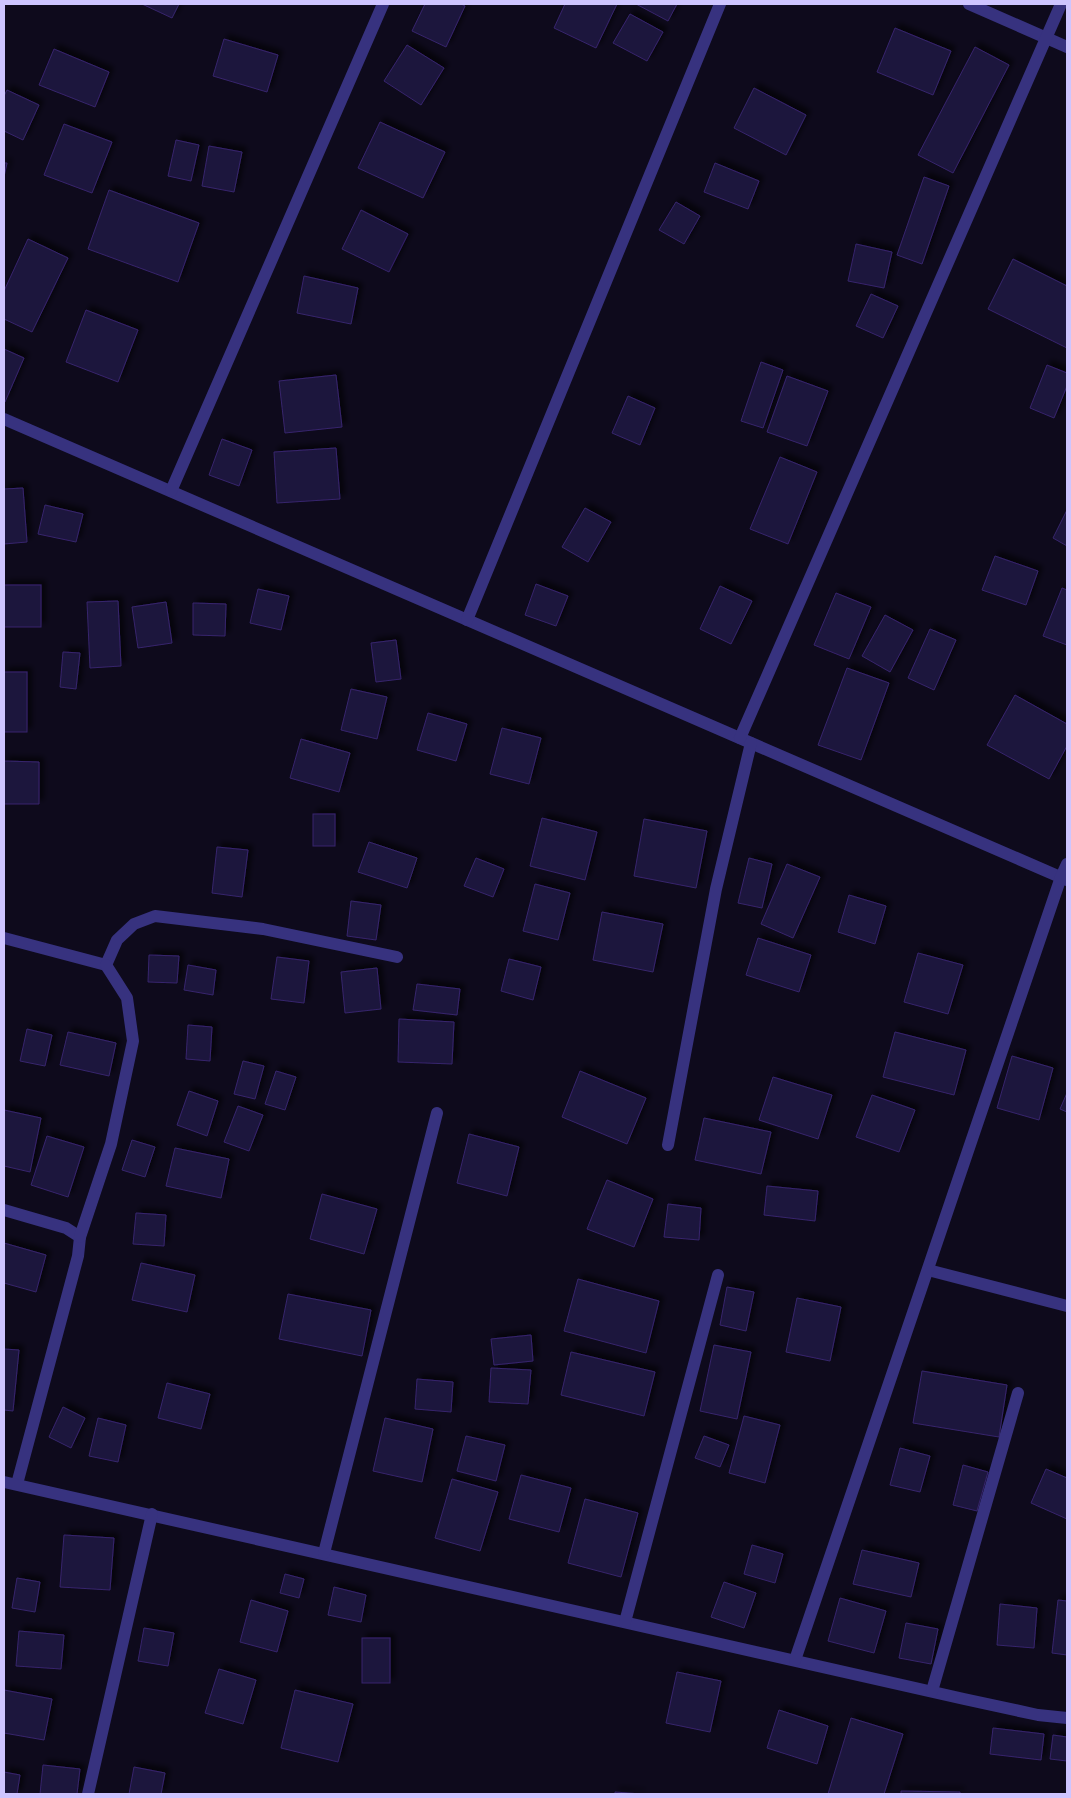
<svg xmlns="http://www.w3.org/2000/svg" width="1071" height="1798" font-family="'Source Sans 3',sans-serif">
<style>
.building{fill:#1f153e;stroke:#36256c;filter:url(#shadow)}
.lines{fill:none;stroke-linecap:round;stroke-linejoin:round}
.street{stroke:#37327f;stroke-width:12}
</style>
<defs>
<filter id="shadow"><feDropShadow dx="4.5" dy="-4.5" stdDeviation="2.5" flood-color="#0009"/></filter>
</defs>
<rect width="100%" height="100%" fill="#0e0a1c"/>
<g class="building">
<path d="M142 4H179L172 18Z"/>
<path d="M425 4H461L465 6 446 47 412 31Z"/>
<path d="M565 4H617L596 48 554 28Z"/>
<path d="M636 4H677L668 21Z"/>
<path d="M630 14 663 32 647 61 613 43Z"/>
<path d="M895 28 951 51 933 95 877 72Z"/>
<path d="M224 39 278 55 267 92 213 76Z"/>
<path d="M407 45 444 68 421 105 384 81Z"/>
<path d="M975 47 1009 65 953 173 918 155Z"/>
<path d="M54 49 109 72 95 107 39 85Z"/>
<path d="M754 88 806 115 786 155 734 128Z"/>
<path d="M7 90 39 105 23 140 4 131V96Z"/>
<path d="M380 122 445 152 423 198 358 168Z"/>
<path d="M64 124 112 142 92 193 44 175Z"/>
<path d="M176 140 199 145 191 181 168 176Z"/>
<path d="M209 146 242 152 234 192 202 186Z"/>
<path d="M4 163H7L4 177Z"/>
<path d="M715 163 759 181 748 209 704 192Z"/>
<path d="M924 177 949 186 922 264 897 255Z"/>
<path d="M109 190 199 223 178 282 88 249Z"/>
<path d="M676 202 700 216 684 244 659 230Z"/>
<path d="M361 210 408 234 389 272 342 249Z"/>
<path d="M28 239 68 258 32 332 4 319V291Z"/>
<path d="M856 244 892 252 884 288 848 281Z"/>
<path d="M1013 259 1067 286V348L988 309Z"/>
<path d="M304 276 358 288 351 324 297 313Z"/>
<path d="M871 294 898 306 883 338 856 326Z"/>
<path d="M86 310 138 330 118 382 66 362Z"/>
<path d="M4 349 24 358 5 402H4Z"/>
<path d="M761 362 783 370 763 428 741 421Z"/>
<path d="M1047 365 1067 373V386L1054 418 1030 408Z"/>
<path d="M336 375 342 427 285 433 279 381Z"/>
<path d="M787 376 828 391 807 446 767 432Z"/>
<path d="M628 396 655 408 640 445 612 433Z"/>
<path d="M222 439 252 450 239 486 209 475Z"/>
<path d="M336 448 340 499 277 503 274 452Z"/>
<path d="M780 457 817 472 788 544 750 529Z"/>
<path d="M23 488 27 542 4 544V489Z"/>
<path d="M45 505 83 514 76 542 38 534Z"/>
<path d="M585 508 611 522 588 562 562 547Z"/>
<path d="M1067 510V546L1053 538Z"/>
<path d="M995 556 1038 571 1026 605 982 590Z"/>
<path d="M536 584 568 596 556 626 525 615Z"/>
<rect x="4" y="585" width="37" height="42"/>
<path d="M720 586 752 601 731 644 700 629Z"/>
<path d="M1062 588 1067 590V645L1043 636Z"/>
<path d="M258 589 289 596 281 630 250 623Z"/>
<path d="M836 593 871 607 849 659 814 645Z"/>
<path d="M118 601 121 666 90 668 87 602Z"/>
<path d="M166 602 172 643 138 648 132 607Z"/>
<path d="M193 603 226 604 225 636 193 635Z"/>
<path d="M885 615 913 630 890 672 862 656Z"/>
<path d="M930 629 956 640 934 690 908 678Z"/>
<path d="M396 640 401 679 376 682 371 643Z"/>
<path d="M63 652 80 653 76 689 60 687Z"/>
<path d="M847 668 889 683 861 760 818 745Z"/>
<rect x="4" y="672" width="23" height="60"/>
<path d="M351 689 387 697 377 739 341 730Z"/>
<path d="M1015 695 1067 724V746L1049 779 987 745Z"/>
<path d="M428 713 467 724 456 761 417 750Z"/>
<path d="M502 728 541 738 529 784 490 774Z"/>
<path d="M301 739 350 753 339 792 290 778Z"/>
<path d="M4 761 39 762V804H4Z"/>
<rect x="313" y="814" width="22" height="32"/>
<path d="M542 818 597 832 585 880 530 866Z"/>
<path d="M644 819 707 831 696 888 634 876Z"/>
<path d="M369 842 417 858 407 888 358 872Z"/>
<path d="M217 847 248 850 242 897 212 893Z"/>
<path d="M476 858 504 869 493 897 464 886Z"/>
<path d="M749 858 772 864 762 908 738 903Z"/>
<path d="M787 864 820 877 793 938 761 924Z"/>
<path d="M535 884 570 893 558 940 523 931Z"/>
<path d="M849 895 886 906 875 944 838 932Z"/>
<path d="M351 901 381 905 376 940 347 936Z"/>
<path d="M602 912 663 924 653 972 593 960Z"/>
<path d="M758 938 811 955 799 992 746 975Z"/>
<path d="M918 953 963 965 948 1014 904 1002Z"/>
<path d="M149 955 179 956 177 983 148 982Z"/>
<path d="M277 957 309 961 304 1003 271 999Z"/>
<path d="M509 959 541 967 533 1000 501 991Z"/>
<path d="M188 965 216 970 213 995 184 990Z"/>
<path d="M377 968 381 1009 345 1013 341 972Z"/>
<path d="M417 984 460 989 457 1015 413 1010Z"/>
<path d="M399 1019 454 1022 452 1064 398 1062Z"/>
<path d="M188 1025 212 1027 210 1061 186 1059Z"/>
<path d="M27 1029 52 1035 45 1066 20 1061Z"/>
<path d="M68 1032 116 1043 109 1076 60 1065Z"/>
<path d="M895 1032 966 1050 954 1095 883 1077Z"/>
<path d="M1012 1056 1053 1068 1039 1120 997 1108Z"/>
<path d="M243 1061 264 1066 255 1099 234 1094Z"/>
<path d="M276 1071 296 1077 285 1110 265 1104Z"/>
<path d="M580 1071 646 1098 627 1144 562 1117Z"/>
<path d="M773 1077 832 1095 818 1139 759 1120Z"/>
<path d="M189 1091 218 1101 207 1136 177 1125Z"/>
<path d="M1067 1093V1112L1060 1109Z"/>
<path d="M872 1095 915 1110 899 1152 856 1137Z"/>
<path d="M238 1106 263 1115 249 1151 224 1142Z"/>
<path d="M4 1110 41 1118 30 1172 4 1166Z"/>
<path d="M704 1118 771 1132 761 1174 695 1160Z"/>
<path d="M469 1134 519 1147 507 1196 457 1183Z"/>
<path d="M47 1136 84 1147 68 1197 31 1185Z"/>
<path d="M132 1140 155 1147 145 1177 122 1170Z"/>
<path d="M175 1148 229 1159 221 1198 166 1186Z"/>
<path d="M607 1180 653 1199 634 1247 587 1229Z"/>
<path d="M767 1186 818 1191 815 1221 764 1215Z"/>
<path d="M322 1194 377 1209 364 1254 310 1239Z"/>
<path d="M668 1204 701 1208 699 1240 664 1237Z"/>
<path d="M136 1213 166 1215 164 1246 133 1244Z"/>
<path d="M4 1243 46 1255 36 1292 4 1283Z"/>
<path d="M141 1263 195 1275 187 1312 132 1300Z"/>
<path d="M578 1279 659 1301 646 1353 564 1331Z"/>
<path d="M727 1287 754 1292 746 1331 720 1325Z"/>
<path d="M288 1294 371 1310 362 1356 279 1339Z"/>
<path d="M797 1298 841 1307 830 1361 786 1352Z"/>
<path d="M531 1335 533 1361 494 1365 491 1339Z"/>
<path d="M714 1345 751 1352 737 1419 700 1411Z"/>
<path d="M4 1349 19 1350 13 1411 4 1410Z"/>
<path d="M571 1352 655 1372 644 1416 561 1395Z"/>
<path d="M491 1368 531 1370 528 1404 489 1402Z"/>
<path d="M922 1371 1007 1385 999 1437 913 1423Z"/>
<path d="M417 1379 453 1382 451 1412 415 1409Z"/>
<path d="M167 1383 210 1394 201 1429 158 1418Z"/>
<path d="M63 1407 85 1418 71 1448 49 1437Z"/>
<path d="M744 1416 780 1425 765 1483 729 1473Z"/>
<path d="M98 1418 126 1425 118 1462 89 1456Z"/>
<path d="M385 1418 433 1429 422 1482 373 1471Z"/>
<path d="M466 1436 505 1445 496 1481 457 1471Z"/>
<path d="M704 1436 729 1445 720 1467 695 1458Z"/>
<path d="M900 1448 930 1456 920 1492 890 1485Z"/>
<path d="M963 1465 988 1472 977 1511 953 1505Z"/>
<path d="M1046 1469 1067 1478V1519L1031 1503Z"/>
<path d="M521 1475 571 1488 559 1532 509 1519Z"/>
<path d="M452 1479 498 1492 480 1551 435 1538Z"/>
<path d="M585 1499 638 1513 621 1577 568 1563Z"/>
<path d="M64 1535 114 1538 110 1590 60 1587Z"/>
<path d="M752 1545 783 1554 775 1583 744 1574Z"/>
<path d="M862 1550 919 1563 911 1597 853 1584Z"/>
<path d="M285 1574 304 1579 299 1598 280 1593Z"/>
<path d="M17 1578 40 1582 35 1612 12 1608Z"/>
<path d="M724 1582 756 1593 744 1628 711 1617Z"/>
<path d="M334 1587 366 1595 361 1622 328 1615Z"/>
<path d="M840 1598 886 1611 874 1653 828 1641Z"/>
<path d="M251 1600 288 1611 277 1652 240 1642Z"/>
<path d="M1058 1600 1067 1601V1655L1052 1653Z"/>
<path d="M1000 1604 1037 1608 1034 1648 997 1645Z"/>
<path d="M906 1623 938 1629 931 1664 899 1658Z"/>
<path d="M144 1628 174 1633 168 1666 138 1661Z"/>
<path d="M19 1631 64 1635 61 1669 16 1666Z"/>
<rect x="362" y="1638" width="28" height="45"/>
<path d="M219 1669 256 1680 243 1724 205 1713Z"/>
<path d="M677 1672 721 1681 710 1732 666 1723Z"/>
<path d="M4 1690 52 1699 44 1740 4 1733Z"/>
<path d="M295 1690 353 1704 338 1762 281 1748Z"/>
<path d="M779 1710 828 1726 817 1764 767 1748Z"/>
<path d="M851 1718 903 1734 884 1794H828Z"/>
<path d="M993 1728 1044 1734 1041 1760 990 1754Z"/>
<path d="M1053 1735 1067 1737V1761L1050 1759Z"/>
<path d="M43 1765 80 1769 77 1794H40Z"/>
<path d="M134 1767 165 1773 161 1794H129Z"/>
<path d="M4 1772 20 1775 17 1794H4Z"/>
<path d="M901 1791 960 1792V1794H901Z"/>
<path d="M615 1792 641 1794H615Z"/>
</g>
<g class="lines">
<g class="street">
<path d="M969 4 1067 47"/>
<path d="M4 419 1067 880"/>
<path d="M171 491 383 4"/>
<path d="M467 620 720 4"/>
<path d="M740 738 1061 4"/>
<path d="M4 938 106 965 117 940 134 924 155 916 263 929 397 957"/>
<path d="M668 1145 716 889 751 743"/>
<path d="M4 1210 66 1228 80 1237 78 1256 17 1484"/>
<path d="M80 1237 111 1144 133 1041 127 998 106 965"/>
<path d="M928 1270 1067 1306"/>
<path d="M4 1482 964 1699 1038 1715 1067 1718"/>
<path d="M324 1553 437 1113"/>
<path d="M625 1622 718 1275"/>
<path d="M795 1660 1061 877 1067 864"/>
<path d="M932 1691 1018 1393"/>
<path d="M88 1794 152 1514"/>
</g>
</g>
<rect width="1071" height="1798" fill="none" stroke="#cec5ff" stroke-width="10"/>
</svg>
